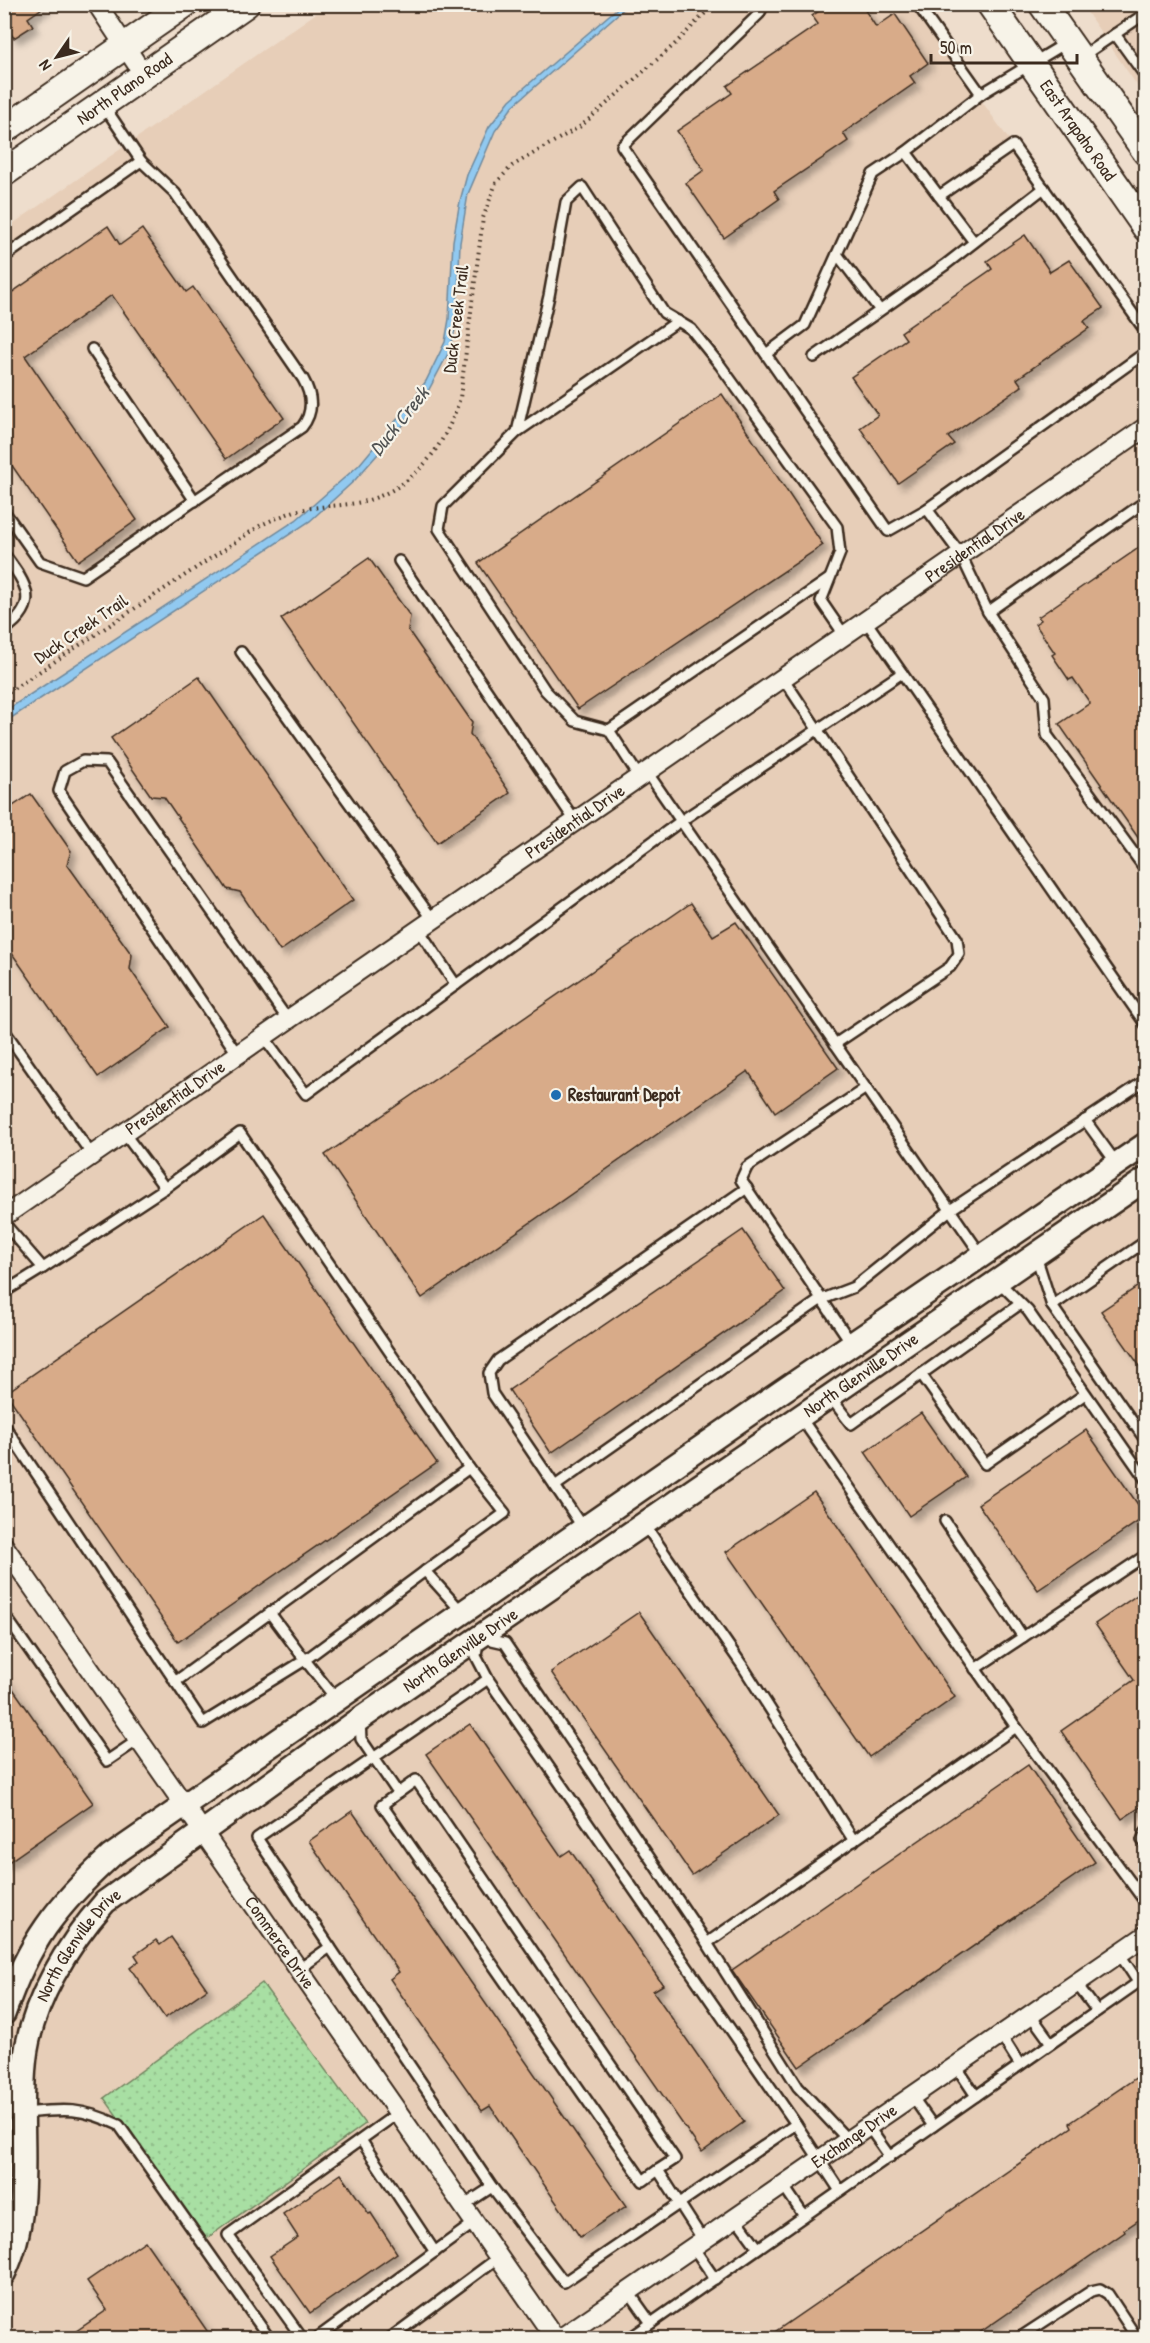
<svg xmlns="http://www.w3.org/2000/svg" width="1150" height="2343" font-family="'Patrick Hand',sans-serif">
<style>
.built{fill:#e7ceb8}
.grass{fill:url(#grass-dots);stroke:#728460;stroke-width:1.5}
.water{fill:#91c9f0;stroke:#6f899c;stroke-width:1.5}
.building{fill:#d8ab89;stroke:#3b2a1e;stroke-width:1.5;filter:url(#shadow)}
.lines{fill:none;stroke-linecap:round;stroke-linejoin:round}
.service-casing{stroke:#3b2a1e;stroke-width:14}
.minor-casing{stroke:#3b2a1e;stroke-width:22}
.tertiary-casing{stroke:#3b2a1e;stroke-width:27}
.secondary-casing{stroke:#3b2a1e;stroke-width:30}
.path{stroke:#3b2a1e;stroke-width:4;stroke-dasharray:1.5 4.5;stroke-linecap:butt}
.service{stroke:#f7f3e8;stroke-width:9}
.minor{stroke:#f7f3e8;stroke-width:18}
.tertiary{stroke:#f7f3e8;stroke-width:22}
.secondary{stroke:#f7f3e8;stroke-width:26}
.poi-dot{fill:#1f6fb2;stroke:#f7f3e8;stroke-width:2}
.labels{text-anchor:middle;stroke-width:4.5;stroke-linejoin:round;paint-order:stroke}
.street-label{font-size:18px;fill:#3b2a1e;stroke:#f7f3e8}
.poi-label{font-size:18px;font-weight:bold;fill:#3b2a1e;stroke:#f7f3e8;text-anchor:start}
.water-label{font-size:20px;font-style:italic;fill:#505252;stroke:#f7f3e8}
</style>
<defs>
<pattern id="grass-dots" width="8" height="8" patternUnits="userSpaceOnUse" patternTransform="scale(1.5)"><rect width="8" height="8" fill="#a8dfa3"/><path d="M2 2h.1M6 6h.1" fill="none" stroke="#92c08c" stroke-width="1.8" stroke-linecap="round"/></pattern>
<filter id="shadow"><feDropShadow dx="5.5" dy="5.5" stdDeviation="3" flood-color="#0004"/></filter>
</defs>
<rect width="100%" height="100%" fill="#edc"/>
<filter id="ink" filterUnits="userSpaceOnUse"><feTurbulence type="fractalNoise" baseFrequency=".0167" numOctaves="2"/><feDisplacementMap in="SourceGraphic" scale="12" xChannelSelector="R" yChannelSelector="G"/><feConvolveMatrix kernelMatrix="1 2 1 2 8 2 1 2 1" color-interpolation-filters="sRGB"/></filter>
<g filter="url(#ink)">
<g class="built">
<path d="M328 5H914L1145 333V2338H5L4 230Z"/>
<path d="M1082 5H1145V97Z"/>
</g>
<path class="grass" d="M262 1983 365 2124 206 2239 104 2098Z"/>
<path class="water" d="M621 5H628L513 106 495 131 468 194 460 243 457 321 450 350 426 395 400 429 355 480 310 521 5 722V711L296 520 359 465 410 404 426 381 445 342 449 319 453 241 460 201 467 175 489 127 510 100Z"/>
<g class="building">
<path d="M4 4H48L28 18 33 26 14 38 4 25Z"/>
<path d="M829 4H861L876 27 895 14 928 63 910 76 915 83 843 133 848 141 774 191 779 199 724 238 686 183 704 170 677 131 732 93 727 86 818 24 812 16Z"/>
<path d="M108 226 120 245 142 229 186 292 193 287 284 418 226 459 112 295 25 356 137 520 78 561 4 454V298Z"/>
<path d="M1025 235 1050 272 1069 260 1103 308 1084 321 1089 328 1017 379 1022 386 948 437 954 444 898 483 860 428 878 415 851 377 906 339 901 332 992 269 987 261Z"/>
<path d="M722 394 823 545 578 709 478 563Z"/>
<path d="M1146 543V849L1059 724 1090 703 1073 678 1069 680 1052 655 1055 653 1035 624 1041 620 1038 617Z"/>
<path d="M369 558 410 616 408 630 472 722 470 734 510 793 437 843 281 619Z"/>
<path d="M199 677 353 900 280 951 240 892 227 889 164 797 151 796 111 738Z"/>
<path d="M31 794 71 851 67 864 132 955 130 969 170 1027 98 1077 4 942V812Z"/>
<path d="M691 903 713 936 736 922 838 1068 775 1112 748 1071 422 1298 325 1155Z"/>
<path d="M264 1214 437 1463 178 1642 6 1393Z"/>
<path d="M743 1230 785 1291 551 1453 509 1390Z"/>
<path d="M1146 1281V1375L1101 1311Z"/>
<path d="M921 1413 966 1477 909 1516 865 1452Z"/>
<path d="M1086 1430 1146 1516 1038 1590 978 1504Z"/>
<path d="M814 1492 955 1697 869 1757 726 1552Z"/>
<path d="M1146 1589V1803L1122 1819 1061 1731 1134 1680 1095 1624Z"/>
<path d="M639 1612 779 1815 692 1875 551 1672Z"/>
<path d="M4 1676 93 1803 4 1865Z"/>
<path d="M470 1724 561 1856 570 1850 663 1985 653 1991 744 2122 702 2152 426 1754Z"/>
<path d="M1028 1765 1095 1862 799 2067 732 1970Z"/>
<path d="M352 1811 626 2206 580 2237 490 2106 482 2111 390 1979 399 1972 309 1841Z"/>
<path d="M171 1937 207 1989 165 2018 130 1968 139 1961 135 1955 156 1940 160 1945Z"/>
<path d="M1146 2071V2215L1124 2230 1125 2232 972 2338H766L1072 2127 1070 2123Z"/>
<path d="M341 2174 369 2214 371 2213 397 2253 310 2313 270 2256 298 2237 283 2214Z"/>
<path d="M145 2241 212 2338H66L107 2310 87 2281Z"/>
</g>
<g class="lines">
<g class="service-casing">
<g id="service">
<path d="M764 4 759 14 622 146 888 531 927 509"/>
<path d="M917 4 981 94"/>
<path d="M1115 34 1146 13"/>
<path d="M1066 43 981 94 906 152 939 196 1013 145 1146 332"/>
<path d="M1081 57 1115 34 1146 77"/>
<path d="M939 196 974 242"/>
<path d="M837 254 879 309"/>
<path d="M4 257 141 161"/>
<path d="M92 349 195 501"/>
<path d="M1146 352 927 509 961 555 988 612 1044 698 1047 735 1146 870"/>
<path d="M766 354 805 325 873 174 906 152"/>
<path d="M814 357 945 265 1044 188"/>
<path d="M517 432 678 321"/>
<path d="M4 511 40 562 83 577 302 427C314 412 312 395 303 379L175 193 141 161 104 106"/>
<path d="M4 554C26 584 42 604 4 630"/>
<path d="M399 561 575 821"/>
<path d="M988 612 1146 501"/>
<path d="M866 621 1146 1025"/>
<path d="M241 652 433 920"/>
<path d="M783 678 957 939 959 954 950 967 835 1044"/>
<path d="M609 730 829 579"/>
<path d="M647 772 982 1256"/>
<path d="M640 778 609 730 575 721 545 690 439 529 443 506 517 432 549 296 566 202 582 187 664 313 691 329 720 365 837 527 840 553 821 601 845 636"/>
<path d="M419 930 456 985"/>
<path d="M4 1030 92 1155"/>
<path d="M264 1037 306 1094 681 821 902 673"/>
<path d="M238 1055 59 791 65 771 83 761 107 762 288 1020"/>
<path d="M1085 1120 1117 1164"/>
<path d="M124 1133 165 1188 240 1133 469 1468 505 1513 425 1571 462 1612"/>
<path d="M4 1223 43 1268 4 1292"/>
<path d="M1036 1256 1052 1306 1146 1441"/>
<path d="M43 1268 165 1188"/>
<path d="M999 1282 1028 1311 1146 1480"/>
<path d="M1052 1306 1146 1241"/>
<path d="M852 1344 741 1180 747 1167 866 1088"/>
<path d="M921 1374 985 1464 1085 1394"/>
<path d="M831 1398 851 1424 1020 1304"/>
<path d="M801 1418 1016 1727"/>
<path d="M4 1425 203 1723 305 1660 270 1613"/>
<path d="M555 1486 492 1393 489 1373 498 1360 747 1188"/>
<path d="M945 1521 1023 1637"/>
<path d="M645 1525 742 1665 854 1841"/>
<path d="M583 1528 555 1486 820 1300 854 1287 950 1210 1146 1080"/>
<path d="M4 1614 107 1761 138 1740"/>
<path d="M975 1669 1146 1555"/>
<path d="M175 1682 469 1468"/>
<path d="M336 1699 305 1660 425 1571"/>
<path d="M360 1722 361 1739 398 1793 416 1780 675 2159 658 2170 703 2240"/>
<path d="M398 1793 382 1805 643 2181 658 2170"/>
<path d="M1146 1831 1142 1840 1146 1845"/>
<path d="M330 1947 492 2187"/>
<path d="M1119 1953 1138 1982"/>
<path d="M298 1970 330 1947 257 1838 488 1679"/>
<path d="M1076 1983 1097 2011"/>
<path d="M1030 2014 1051 2043"/>
<path d="M1001 2035 1020 2065"/>
<path d="M956 2066 976 2096"/>
<path d="M912 2096 933 2126"/>
<path d="M24 2113C65 2109 80 2107 119 2125L269 2338"/>
<path d="M796 2124 840 2191"/>
<path d="M868 2126 890 2157"/>
<path d="M361 2140 435 2252"/>
<path d="M848 2140 798 2087 707 1943 1016 1727 1146 1903"/>
<path d="M783 2185 804 2216"/>
<path d="M463 2206 492 2187 564 2282 796 2124 488 1679 476 1656 479 1637 505 1643 707 1943"/>
<path d="M736 2218 758 2248"/>
<path d="M693 2247 715 2279"/>
<path d="M629 2292 651 2323"/>
<path d="M302 2338 228 2235 398 2113"/>
<path d="M317 2338 474 2223"/>
<path d="M390 2338 499 2257"/>
<path d="M630 2338 1146 1977"/>
<path d="M1019 2338 1091 2291 1100 2289 1108 2294 1137 2338"/>
</g>
</g>
<g class="minor-casing">
<g id="minor">
<path d="M97 4 144 75"/>
<path id="s1" d="M4 1216 1146 427"/>
<path id="s2" d="M4 1546 555 2338"/>
<path id="s3" d="M561 2338 1146 1935"/>
</g>
</g>
<g class="tertiary-casing">
<g id="tertiary">
<path d="M4 2013C28 1943 56 1906 111 1856L781 1392 1146 1144"/>
<path id="s4" d="M4 2273C36 2207 17 2130 25 2060 31 2003 68 1944 105 1902L360 1719 1146 1179"/>
</g>
</g>
<g class="secondary-casing">
<g id="secondary">
<path id="s5" d="M990 4 1146 228"/>
<path d="M1042 4 1146 152"/>
<path d="M4 130 185 4"/>
<path id="s6" d="M4 173 246 4"/>
</g>
</g>
<path class="path" d="M4 695 261 525C272 520 284 515 295 511 319 505 345 507 369 500 417 485 446 444 460 398L483 218 496 183 512 166 581 126 674 45 714 4"/>
<use href="#service" class="service"/>
<use href="#minor" class="minor"/>
<use href="#tertiary" class="tertiary"/>
<use href="#secondary" class="secondary"/>
</g>
</g>
<circle class="poi-dot" cx="556" cy="1095" r="6"/>
<g class="labels">
<g class="street-label">
<text dy="6" stroke="none"><textPath href="#s6" startOffset="147">North Plano Road</textPath></text>
<text dy="6" stroke="none"><textPath href="#s5" startOffset="154">East Arapaho Road</textPath></text>
<text transform="translate(456 319) rotate(-83)" y="6">Duck Creek Trail</text>
<text dy="6" stroke="none"><textPath href="#s1" startOffset="1180">Presidential Drive</textPath></text>
<text transform="translate(81 629) rotate(-34)" y="6">Duck Creek Trail</text>
<text dy="6" stroke="none"><textPath href="#s1" startOffset="694">Presidential Drive</textPath></text>
<text dy="6" stroke="none"><textPath href="#s1" startOffset="208">Presidential Drive</textPath></text>
<text dy="6" stroke="none"><textPath href="#s4" startOffset="1317">North Glenville Drive</textPath></text>
<text dy="6" stroke="none"><textPath href="#s4" startOffset="831">North Glenville Drive</textPath></text>
<text dy="6" stroke="none"><textPath href="#s2" startOffset="483">Commerce Drive</textPath></text>
<text dy="6" stroke="none"><textPath href="#s4" startOffset="345">North Glenville Drive</textPath></text>
<text dy="6" stroke="none"><textPath href="#s3" startOffset="356">Exchange Drive</textPath></text>
</g>
<g class="poi-label">
<text x="568" y="1101">Restaurant Depot</text>
</g>
<g class="water-label">
<text transform="translate(399 421) rotate(-51)" y="7">Duck Creek</text>
</g>
</g>
<rect width="1150" height="2343" fill="none" stroke="#f7f3e8" stroke-width="24"/>
<rect x="12" y="12" width="1126" height="2319" fill="none" stroke="#3b2a1e" stroke-width="2" filter="url(#ink)"/>
<g transform="translate(57 57) rotate(235)" stroke="#f7f3e8" stroke-width="4.5" paint-order="stroke">
<path d="M0-4.5L10 22L0 15L-10 22Z" fill="#3b2a1e"/>
<text y="-9" font-size="16" font-weight="bold" text-anchor="middle" fill="#3b2a1e">N</text>
</g>
<path d="M931 54v9h146v-9" fill="none" stroke="#3b2a1e" stroke-width="3"/>
<text x="940" y="54" font-size="18" fill="#3b2a1e" stroke="#f7f3e8" stroke-width="4.5" paint-order="stroke">50 m</text>
</svg>
